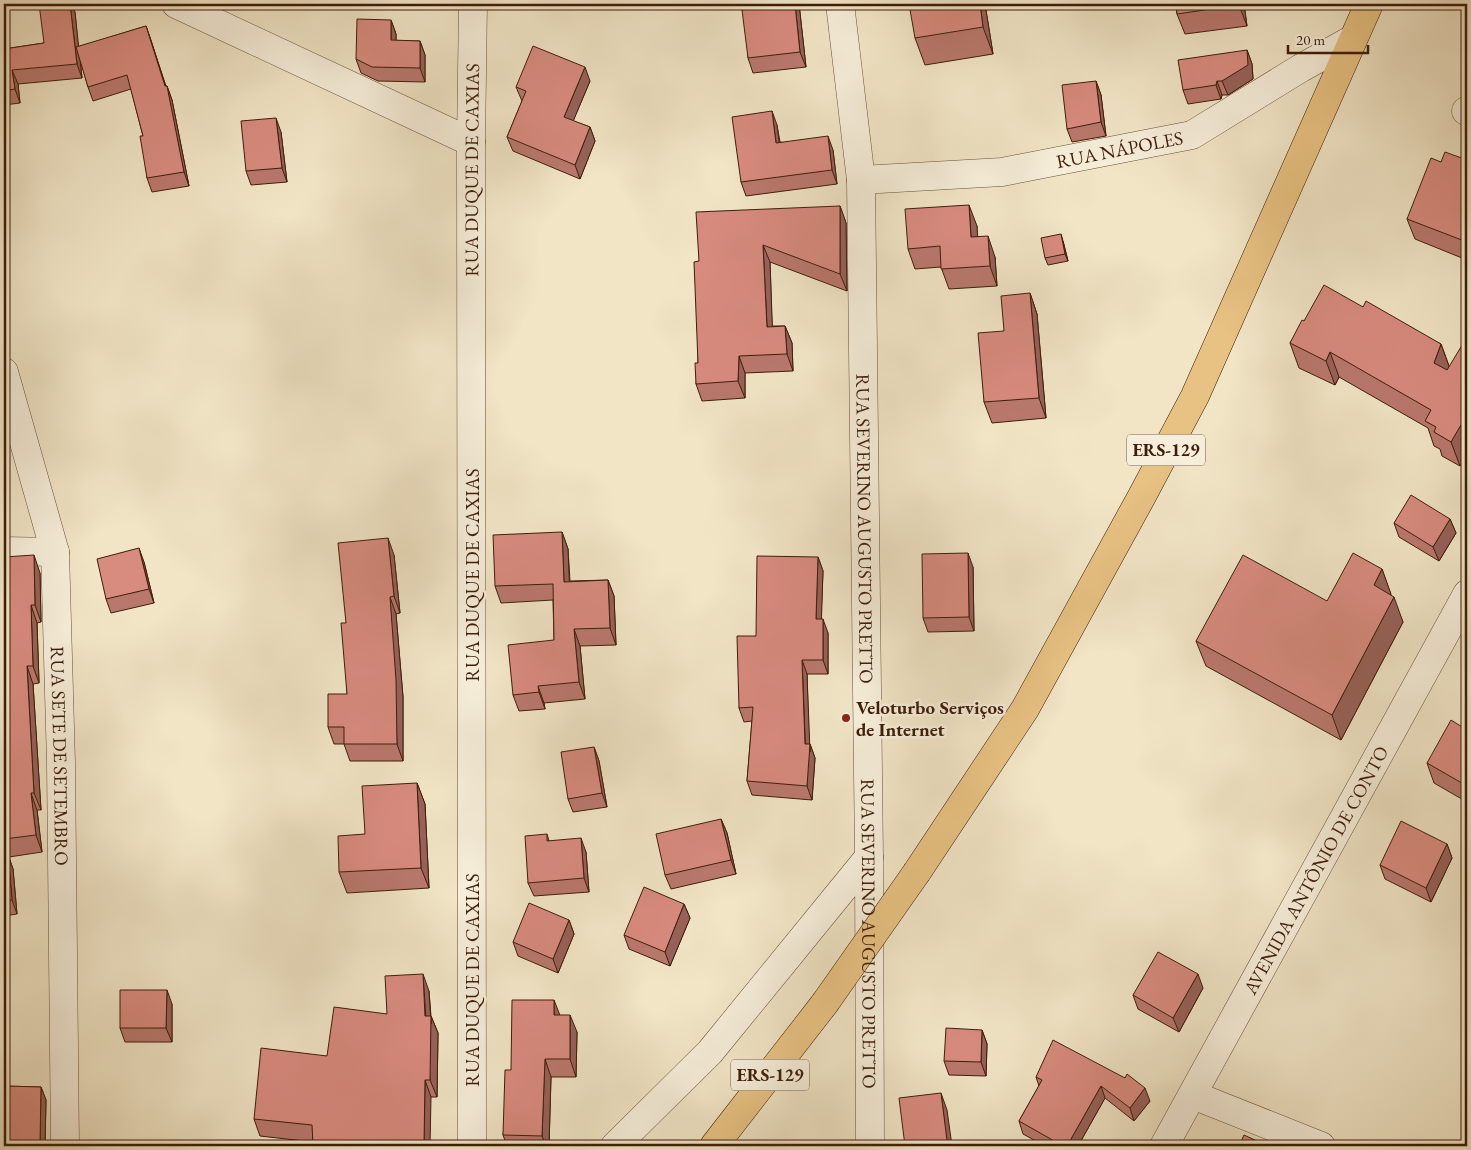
<svg xmlns="http://www.w3.org/2000/svg" width="1471" height="1150" font-family="'EB Garamond',serif">
<style>
.lines{fill:none;stroke-linecap:round;stroke-linejoin:round}
.minor-casing{stroke:#6b4f38;stroke-width:29}
.tertiary-casing{stroke:#6b4f38;stroke-width:29}
.primary-casing{stroke:#3e1d09;stroke-width:29}
.minor{stroke:#f6eeda;stroke-width:28}
.tertiary{stroke:#f6eeda;stroke-width:28}
.primary{stroke:#e8c283;stroke-width:28}
.primary-bridge-casing{stroke:#3e1d09;stroke-width:29;stroke-linecap:butt}
.primary-bridge{stroke:#e8c283;stroke-width:28}
.wall{fill:#ba786d;stroke:#3e1d09}
.shaded-wall{fill:#976159;stroke:#3e1d09}
.building{fill:#d88b7f;stroke:#3e1d09}
.poi-dot{fill:#8f2418;stroke:#f6eeda;stroke-width:2}
.labels{text-anchor:middle;stroke-width:5;stroke-linejoin:round;paint-order:stroke}
.shield{fill:#f6eeda;stroke:#755c48;stroke-width:1}
.shield-label{font-size:18px;font-weight:bold;fill:#3e1d09}
.street-label{font-size:19px;fill:#3e1d09;stroke:#f6eeda}
.poi-label{font-size:19px;font-weight:bold;fill:#3e1d09;stroke:#f6eeda;text-anchor:start}
</style>
<rect width="100%" height="100%" fill="#f1e5c6"/>
<filter id="stains"><feTurbulence type="fractalNoise" baseFrequency=".004" numOctaves="4"/><feColorMatrix values="0 0 0 0 .2 0 0 0 0 .09 0 0 0 0 .02 0 0 0 .5 -.17"/></filter>
<radialGradient id="worn" r=".72"><stop offset=".6" stop-color="#630" stop-opacity="0"/><stop offset="1" stop-color="#630" stop-opacity=".3"/></radialGradient>
<g class="lines">
<g class="minor-casing">
<g id="minor">
<path d="M176 4 471 142"/>
<path d="M1466 111H1467"/>
<path id="s1" d="M861 180 1002 172 1192 135 1301 68 1353 39"/>
<path id="s2" d="M4 372 55 552 61 763 65 1146"/>
<path d="M4 551 55 552"/>
<path d="M1193 1095 1321 1146"/>
<path id="s3" d="M472 1146 471 142 473 4"/>
<path d="M615 1146 710 1052 869 857"/>
</g>
</g>
<g class="tertiary-casing">
<g id="tertiary">
<path id="s4" d="M840 4 861 180 869 857 870 1146"/>
<path id="s5" d="M1164 1146 1467 594"/>
</g>
</g>
<g class="primary-casing">
<g id="primary">
<path d="M917 872 1025 709 1142 496 1195 396 1369 4"/>
<path d="M714 1146 825 1003"/>
</g>
</g>
<use href="#minor" class="minor"/>
<use href="#tertiary" class="tertiary"/>
<use href="#primary" class="primary"/>
<g class="primary-bridge-casing">
<path id="primary-bridge" d="M825 1003 917 872"/>
</g>
<use href="#primary-bridge" class="primary-bridge"/>
</g>
<g class="wall">
<path d="M593 4H604L594 6Z"/>
<path d="M799 4 806 67 753 73 748 58V9Z"/>
<path d="M985 4 993 54 925 65 915 38Z"/>
<path d="M1156 4H1244L1247 26 1185 34 1177 14 1176 6 1158 9Z"/>
<path d="M75 12 78 47 146 26 166 86H167L172 100 189 186 152 192 147 178 143 136 131 89 93 101 88 87 80 59 82 78 18 84 20 103 4 105V49L44 43Z"/>
<path d="M391 20 396 34V41H420L425 55V82L378 81 361 73 356 59Z"/>
<path d="M1247 50 1252 64 1253 79 1228 95H1222L1221 99 1188 104 1183 90Z"/>
<path d="M590 81 573 121 590 127 595 141 580 179 513 151 507 137 522 101 516 87Z"/>
<path d="M1096 81 1101 95 1106 136 1072 142 1067 129Z"/>
<path d="M777 125 780 142 833 150 837 184 746 196 741 182Z"/>
<path d="M281 132 287 182 251 185 246 171Z"/>
<path d="M1467 160V260L1415 239 1407 219 1441 162Z"/>
<path d="M840 206 846 223 847 291 770 262 772 326H785L792 343 793 371 745 373V398L702 401 696 384 698 363 699 261Z"/>
<path d="M977 226V237L995 257 997 286 949 289 941 267 915 269 908 249Z"/>
<path d="M1063 241 1068 261 1048 265 1045 258Z"/>
<path d="M1030 293 1037 314 1046 418 992 423 984 402 1004 331Z"/>
<path d="M1363 307 1441 344 1449 366 1460 466 1442 456 1440 449 1434 446 1428 428 1339 377 1335 385 1299 368 1290 343 1304 321Z"/>
<path d="M1450 519 1456 533 1439 561 1399 537 1394 523Z"/>
<path d="M562 532 568 549 570 581 608 580 614 596 616 645 580 646 585 699 544 703 545 709 519 711 513 695 554 640 553 600 501 603 495 586Z"/>
<path d="M394 555 400 613 396 614 403 697V761H350L344 744H334L328 727 347 694 346 623Z"/>
<path d="M4 557 40 573 41 622 37 623 39 683 33 684 41 810H37L42 852 9 857 13 869 17 914 4 916Z"/>
<path d="M818 557 823 571 821 619 828 633V674H807L809 744H810L815 758 812 800 752 795 747 781 752 721 744 722 739 708 756 636Z"/>
<path d="M144 562 154 603 111 613 106 599Z"/>
<path d="M973 567 974 631 928 632 923 618Z"/>
<path d="M1382 569 1391 595 1403 622 1341 740 1206 666 1196 641 1327 601Z"/>
<path d="M1467 730V802L1434 783 1427 763Z"/>
<path d="M594 747 599 761 607 807 573 812 568 799Z"/>
<path d="M417 783 425 804 429 888 347 893 339 872 365 834Z"/>
<path d="M721 819 727 833 736 874 671 889 665 875Z"/>
<path d="M547 834 549 841 586 852 589 892 534 896 528 883Z"/>
<path d="M1447 844 1452 858 1431 902 1385 879 1380 865Z"/>
<path d="M684 904 690 918 670 966 629 949 624 935Z"/>
<path d="M569 920 574 934 558 973 518 956 513 942Z"/>
<path d="M1203 988 1179 1032 1138 1009 1133 995Z"/>
<path d="M429 991 431 1016 438 1033 437 1097H431L313 1142 260 1136 254 1119 387 1014Z"/>
<path d="M172 1004V1042H125L120 1028Z"/>
<path d="M560 1015 577 1032 576 1077H551L549 1146H507L503 1135 511 1070Z"/>
<path d="M982 1030 987 1044 986 1076 949 1075 944 1061Z"/>
<path d="M1036 1077 1125 1078 1150 1101 1134 1121 1105 1098 1078 1146H1045L1023 1134 1019 1121 1039 1086Z"/>
<path d="M4 1086 41 1087 46 1100 45 1146H4Z"/>
</g>
<g class="shaded-wall">
<path d="M70 4H72L75 12 82 78 77 64Z"/>
<path d="M795 4H799L806 67 800 52Z"/>
<path d="M980 4H985L993 54 983 27Z"/>
<path d="M1239 4H1244L1247 26 1239 5Z"/>
<path d="M391 20 396 34V54L391 40Z"/>
<path d="M146 26 151 40 169 97 167 86 172 100 189 186 184 172 165 86Z"/>
<path d="M420 41 425 55V82L420 68Z"/>
<path d="M1247 50 1252 64 1253 79 1228 95 1222 81Z"/>
<path d="M585 67 590 81 569 131 564 117Z"/>
<path d="M12 70 18 84 20 103 15 89Z"/>
<path d="M1096 81 1101 95 1106 136 1101 122Z"/>
<path d="M1217 81 1222 95 1221 99 1216 85Z"/>
<path d="M772 111 777 125 781 157 776 143Z"/>
<path d="M276 118 281 132 287 182 282 168Z"/>
<path d="M590 127 595 141 580 179 575 165Z"/>
<path d="M828 136 833 150 837 184 832 170Z"/>
<path d="M969 205 977 226 979 258 971 237Z"/>
<path d="M840 206 846 223 847 291 840 274Z"/>
<path d="M1061 234 1063 241 1068 261 1065 254Z"/>
<path d="M988 236 995 257 997 286 990 266Z"/>
<path d="M763 245 770 262 773 344 767 327Z"/>
<path d="M1030 293 1037 314 1046 418 1039 398Z"/>
<path d="M785 326 792 343 793 371 787 354Z"/>
<path d="M1441 344 1450 369 1443 388 1434 363Z"/>
<path d="M1330 352 1339 377 1335 385 1326 361Z"/>
<path d="M739 356 745 373V398L738 381Z"/>
<path d="M1467 405V454L1460 466 1451 442 1461 416Z"/>
<path d="M1450 519 1456 533 1439 561 1433 547Z"/>
<path d="M562 532 568 549 570 598 564 582Z"/>
<path d="M388 538 394 555 400 613 394 596Z"/>
<path d="M139 548 144 562 154 603 149 589Z"/>
<path d="M968 553 973 567 974 631 969 617Z"/>
<path d="M34 555 40 573 41 622 35 605Z"/>
<path d="M818 557 823 571 821 633 816 619Z"/>
<path d="M1382 569 1391 594 1383 610 1374 585Z"/>
<path d="M608 580 614 596 616 645 610 628Z"/>
<path d="M390 597 396 614 403 697V761L397 744Z"/>
<path d="M1394 597 1403 622 1341 740 1332 715Z"/>
<path d="M31 605 37 623 39 683 33 666Z"/>
<path d="M823 619 828 633V674L823 660Z"/>
<path d="M574 629 580 646 585 699 579 682Z"/>
<path d="M802 660 807 674 810 752V744L815 758 812 800 807 786Z"/>
<path d="M27 666 33 684 41 810 34 793Z"/>
<path d="M538 686 544 703 545 709 539 692Z"/>
<path d="M594 747 599 761 607 807 602 793Z"/>
<path d="M417 783 425 804 429 888 421 868Z"/>
<path d="M31 793 37 810 42 852 36 835Z"/>
<path d="M721 819 727 833 736 874 731 860Z"/>
<path d="M581 838 586 852 589 892 584 878Z"/>
<path d="M1447 844 1452 858 1431 902 1426 888Z"/>
<path d="M8 855 13 869 17 914 12 900Z"/>
<path d="M684 904 690 918 670 966 665 952Z"/>
<path d="M569 920 574 934 558 973 553 959Z"/>
<path d="M423 974 429 991 431 1024V1016L438 1033 437 1097 430 1080Z"/>
<path d="M1198 974 1203 988 1179 1032 1173 1018Z"/>
<path d="M167 990 172 1004V1042L166 1028Z"/>
<path d="M554 1000 561 1018 554 1015Z"/>
<path d="M570 1015 577 1032 576 1077 570 1059Z"/>
<path d="M982 1030 987 1044 986 1076 981 1062Z"/>
<path d="M545 1059 551 1077 549 1146H546L542 1136Z"/>
<path d="M425 1080 431 1097 430 1146H424Z"/>
<path d="M1101 1086 1105 1098 1078 1146H1067Z"/>
<path d="M41 1087 46 1100 45 1146H41L40 1144Z"/>
<path d="M1145 1088 1150 1101 1134 1121 1130 1108Z"/>
<path d="M941 1093 947 1110 952 1146H947Z"/>
</g>
<g class="building">
<path d="M39 4H70L77 64 12 70 15 89 4 91V49L44 43Z"/>
<path d="M747 4H795L800 52 748 58 742 10 748 9Z"/>
<path d="M909 4H980L983 27 915 38Z"/>
<path d="M1176 4H1239V5L1177 14Z"/>
<path d="M357 19 391 20V40L420 41V68L372 67 356 59Z"/>
<path d="M146 26 165 86H167L184 172 147 178 140 136H143L127 75 88 87 76 47Z"/>
<path d="M533 46 585 67 564 117 590 127 575 165 507 137 526 91 516 87Z"/>
<path d="M1247 50 1248 65 1222 81H1217L1216 85 1183 90 1178 60Z"/>
<path d="M1096 81 1101 122 1067 129 1062 85Z"/>
<path d="M772 111 776 143 828 136 832 170 741 182 732 117Z"/>
<path d="M276 118 282 168 246 171 241 121Z"/>
<path d="M1445 152 1467 160V242L1407 219 1431 158 1441 162Z"/>
<path d="M969 205 971 237 988 236 990 266 941 269 940 246 908 249 905 209Z"/>
<path d="M840 206V274L763 245 767 327 785 326 787 354 739 356 738 381 696 384 695 363H698L694 262 699 261 696 212Z"/>
<path d="M1061 234 1065 254 1045 258 1041 238Z"/>
<path d="M1324 285 1363 307 1366 301 1441 344 1434 363 1447 370 1467 337V405L1461 416 1465 418 1451 442 1434 432 1436 427 1425 421 1431 410 1330 352 1326 361 1290 343 1302 320 1304 321Z"/>
<path d="M1030 293 1039 398 984 402 978 333 1004 331 1001 296Z"/>
<path d="M1411 495 1450 519 1433 547 1394 523Z"/>
<path d="M562 532 564 582 608 580 610 628 574 629 579 682 538 686 539 692 513 695 508 645 554 640 553 584 495 586 493 535Z"/>
<path d="M388 538 394 596 390 597 396 680 397 744H344V727H328V694H347L341 623H346L338 543Z"/>
<path d="M139 548 149 589 106 599 97 559Z"/>
<path d="M968 553 969 617 923 618 922 554Z"/>
<path d="M1353 553 1382 569 1374 585 1394 597 1332 715 1196 641 1243 555 1327 601Z"/>
<path d="M34 555 35 605H31L33 666H27L34 793H31L36 835 4 839V557Z"/>
<path d="M757 556 818 557 816 619H823V660H802L805 744H810L807 786 747 781 753 707 739 708 737 636H756Z"/>
<path d="M1451 720 1467 730V786L1427 763Z"/>
<path d="M594 747 602 793 568 799 561 752Z"/>
<path d="M417 783 421 868 339 872 338 836 365 834 362 786Z"/>
<path d="M721 819 731 860 665 875 656 834Z"/>
<path d="M1401 821 1447 844 1426 888 1380 865Z"/>
<path d="M547 834V841L581 838 584 878 528 883 525 836Z"/>
<path d="M4 855H8L12 900 4 901Z"/>
<path d="M644 887 684 904 665 952 624 935Z"/>
<path d="M529 903 569 920 553 959 513 942Z"/>
<path d="M1158 952 1198 974 1173 1018 1133 995Z"/>
<path d="M423 974 425 1016H431L430 1080H425L424 1146H313L312 1125 254 1119 261 1048 327 1056 334 1007 387 1014 385 976Z"/>
<path d="M120 990H167L166 1028H120Z"/>
<path d="M512 1000H554V1015H570V1059H545L542 1136 503 1135 505 1070H511Z"/>
<path d="M946 1028 982 1030 981 1062 944 1061Z"/>
<path d="M1053 1040 1125 1078 1127 1074 1145 1088 1130 1108 1101 1086 1067 1146H1063L1019 1121 1042 1080 1036 1077Z"/>
<path d="M4 1086 41 1087 40 1144 4 1143Z"/>
<path d="M941 1093 947 1140V1146H905L899 1098Z"/>
<path d="M1244 1135 1268 1146H1239Z"/>
<path d="M1180 1140 1193 1146H1178Z"/>
</g>
<circle class="poi-dot" cx="846" cy="718" r="5"/>
<g class="labels">
<g class="shield">
<rect x="1127" y="434.5" width="78" height="31" rx="4"/>
<rect x="731" y="1059.5" width="78" height="31" rx="4"/>
</g>
<g class="shield-label">
<text x="1166" y="456">ERS-129</text>
<text x="770" y="1081">ERS-129</text>
</g>
<g class="street-label">
<text dy="7" stroke="none"><textPath href="#s1" startOffset="261">RUA NÁPOLES</textPath></text>
<text dy="7" stroke="none"><textPath href="#s3" startOffset="976">RUA DUQUE DE CAXIAS</textPath></text>
<text dy="7" stroke="none"><textPath href="#s4" startOffset="526">RUA SEVERINO AUGUSTO PRETTO</textPath></text>
<text transform="translate(472 575) rotate(-90)" y="7">RUA DUQUE DE CAXIAS</text>
<text dy="7" stroke="none"><textPath href="#s2" startOffset="391">RUA SETE DE SETEMBRO</textPath></text>
<text dy="7" stroke="none"><textPath href="#s5" startOffset="315">AVENIDA ANTÔNIO DE CONTO</textPath></text>
<text dy="7" stroke="none"><textPath href="#s4" startOffset="931">RUA SEVERINO AUGUSTO PRETTO</textPath></text>
<text transform="translate(472 980) rotate(-90)" y="7">RUA DUQUE DE CAXIAS</text>
</g>
<g class="poi-label">
<text x="856" y="714">Veloturbo Serviços<tspan x="856" dy="22">de Internet</tspan></text>
</g>
</g>
<rect width="1471" height="1150" fill="none" stroke="#f1e5c6" stroke-width="20"/>
<rect x="5" y="5" width="1461" height="1140" fill="none" stroke="#3e1d09" stroke-width="2.5"/>
<rect x="10" y="10" width="1451" height="1130" fill="none" stroke="#3e1d09"/>
<path d="M1288 45v8h80v-8" fill="none" stroke="#3e1d09" stroke-width="2.5"/>
<text x="1296" y="45" font-size="15" fill="#3e1d09" stroke="#f6eeda" stroke-width="4" paint-order="stroke">20 m</text>
<rect width="100%" height="100%" filter="url(#stains)"/>
<rect width="100%" height="100%" fill="url(#worn)"/>
</svg>
